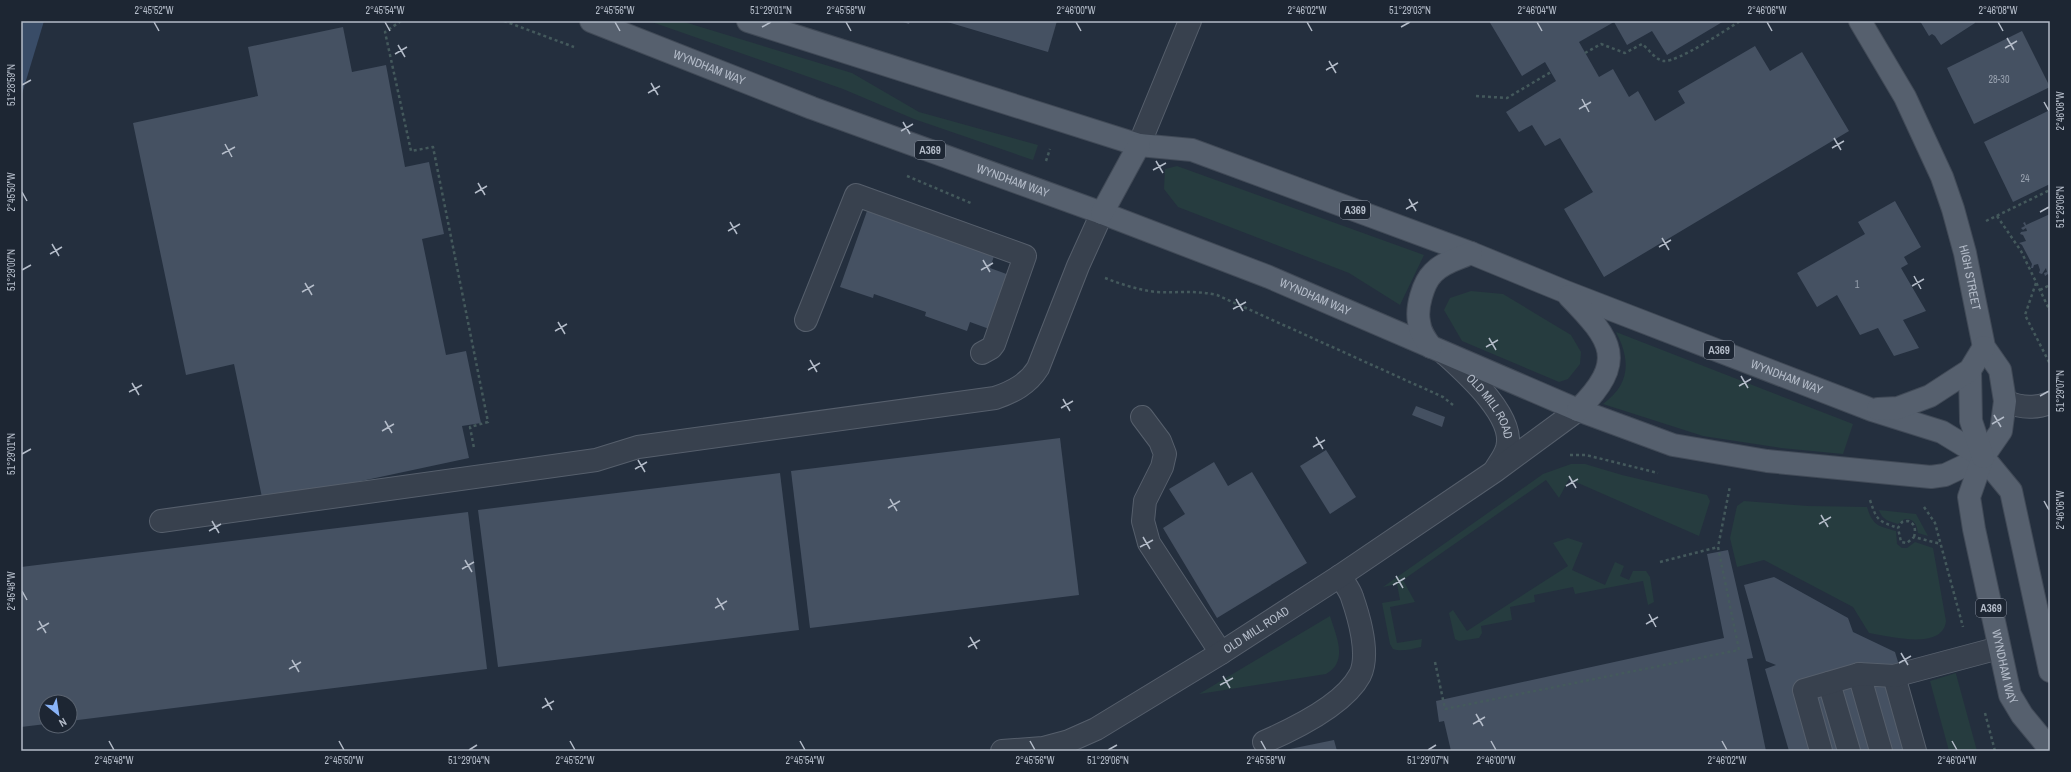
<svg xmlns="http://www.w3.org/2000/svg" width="2071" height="772" font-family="'Archivo Narrow',sans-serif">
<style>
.green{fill:#263c3f}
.water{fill:#394c67}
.building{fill:#455162}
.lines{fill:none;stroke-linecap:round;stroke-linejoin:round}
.minor-casing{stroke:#565f6c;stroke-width:24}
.major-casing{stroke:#414a57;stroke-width:24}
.path{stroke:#44595c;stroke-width:2.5;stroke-dasharray:3 3;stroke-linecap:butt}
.minor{stroke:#38414e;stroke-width:22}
.major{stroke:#56606e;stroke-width:22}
.ticks{fill:none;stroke:#b4bcc9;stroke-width:1.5}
.labels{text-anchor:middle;stroke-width:3.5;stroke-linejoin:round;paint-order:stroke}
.number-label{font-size:10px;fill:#98a1af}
.shield{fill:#1d2633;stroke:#878f9c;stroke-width:1}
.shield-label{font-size:11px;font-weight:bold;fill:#b4bcc9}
.street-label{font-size:12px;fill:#b4bcc9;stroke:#1d2633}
.neatline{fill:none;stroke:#b4bcc9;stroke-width:1.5}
.ticks-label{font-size:10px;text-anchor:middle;fill:#b4bcc9}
</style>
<rect width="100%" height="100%" fill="#242f3e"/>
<g class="green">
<path d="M649 21H681L852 73 919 112 1038 145 1033 160 914 119 843 89Z"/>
<path d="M1177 166 1424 255 1400 305 1349 273 1178 207 1164 189 1165 169Z"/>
<path d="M1471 291 1503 294 1571 335 1581 352 1580 364 1568 379 1559 382 1462 341 1444 310 1450 298Z"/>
<path d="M1616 332 1853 424 1843 454 1781 448 1703 436 1603 404C1630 384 1631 361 1616 332Z"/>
<path d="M1571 464H1585L1622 475 1707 495 1710 501 1699 536 1569 479 1559 498 1546 480 1403 580 1415 602 1390 607 1397 643 1422 639 1421 647C1412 649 1401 652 1393 649L1390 644 1382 603 1400 600 1397 584 1383 587 1543 474Z"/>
<path d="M1744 501 1808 506 1867 507C1873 526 1878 526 1896 531L1897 544 1902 548H1907L1915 542 1933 548 1946 621C1943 651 1889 636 1869 633L1853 607 1764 560 1737 567 1730 538 1737 506Z"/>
<path d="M1879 510 1916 514 1928 536 1918 533C1917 525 1914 518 1905 519L1898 524C1889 521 1882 520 1879 510Z"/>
<path d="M1568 538 1583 543 1572 570 1605 585 1615 562 1624 566 1620 576 1629 580 1633 571H1646L1650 577 1654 602 1648 605 1643 581 1575 594 1573 587 1534 595 1535 602 1510 607 1512 620 1481 626 1482 633 1479 638 1459 641 1455 639 1449 613 1453 610 1467 631 1568 566 1553 543Z"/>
<path d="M1330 616C1336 636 1349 661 1326 674L1199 694Z"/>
<path d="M1956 673V674L1977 751H1949L1930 681Z"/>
</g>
<path class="water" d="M21 21H44L21 97Z"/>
<g class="building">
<path d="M900 21H910L909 24Z"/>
<path d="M944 21H1057L1048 52Z"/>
<path d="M1489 21H1724L1667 55 1652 31 1627 45 1614 22 1579 42 1599 77 1613 69 1629 97 1638 91 1655 121 1685 103 1678 91 1755 46 1770 71 1802 52 1849 131 1604 277 1564 209 1593 192 1560 138 1545 146 1532 125 1519 132 1506 112 1556 81 1545 62 1522 76Z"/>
<path d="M1920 21H1975V23L1941 45 1935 36 1932 34 1929 36Z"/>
<path d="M343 27 352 72 386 65 405 167 429 162 444 234 422 239 446 355 466 351 481 423 462 426 469 458 263 502 234 364 186 375 133 123 258 96 248 47Z"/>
<path d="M2022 31 2050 87 1974 124 1947 68Z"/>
<path d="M2050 110V184L2013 202 1984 142Z"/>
<path d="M1895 201 1921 247 1904 257 1908 264 1901 268 1926 311 1903 320 1919 348 1894 356 1878 328 1860 335 1837 295 1817 307 1797 273 1865 234 1858 222Z"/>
<path d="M867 211 994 256 990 268 1012 276 992 330 970 322 967 331 925 316 926 312 874 294 873 298 840 287Z"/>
<path d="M2050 214V277L2048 274 2045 276 2044 273 2047 272 2046 268 2042 274 2039 273 2040 270 2038 264 2034 265 2033 268H2031L2032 264 2022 245 2019 243 2026 241 2023 235 2020 234 2021 232 2027 231 2026 228 2023 230 2021 228 2025 226 2023 223 2025 222 2026 225Z"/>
<path d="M1416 406 1445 417 1442 427 1412 415Z"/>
<path d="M1060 438 1079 595 810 628 791 471Z"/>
<path d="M1326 450 1356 497 1330 514 1300 466Z"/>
<path d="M1214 462 1228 486 1252 472 1307 563 1217 618 1163 528 1185 514 1169 489Z"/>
<path d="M780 473 799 630 498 667 478 510Z"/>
<path d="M468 512 487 669 70 721V702H46V724L21 727V567Z"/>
<path d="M1728 550 1753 658 1747 659 1766 751H1451L1444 721 1439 722 1436 701 1724 638 1707 554Z"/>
<path d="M1774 577 1848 618 1853 632 1895 652 1925 751H1789L1765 669 1776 665 1766 661 1744 585Z"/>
<path d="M1334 740 1337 751H1285V750Z"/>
</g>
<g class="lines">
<g class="minor-casing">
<g id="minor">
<path d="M1139 145 1190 21"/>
<path d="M806 320 856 195 1025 256 994 344 991 348 982 353"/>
<path id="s1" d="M1445 354C1466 373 1516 417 1507 448 1505 456 1499 463 1495 470"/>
<path d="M2005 401C2020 408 2034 409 2050 403"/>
<path d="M1142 417 1160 441 1165 454 1162 467 1145 501 1143 521 1149 543 1221 653"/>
<path d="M161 521 596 460 638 447 995 398C1013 392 1028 384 1038 368L1078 266 1102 213"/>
<path d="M1859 674 1881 751"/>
<path d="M1894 676 1915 751"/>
<path d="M1829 683 1849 751"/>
<path d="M1264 742C1294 729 1344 705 1360 675 1370 655 1359 617 1352 597 1350 590 1344 583 1340 576"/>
<path id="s2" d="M1002 751 1043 748 1069 741 1096 729 1221 653 1340 576 1495 471 1578 410"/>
<path d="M1821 751 1804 690 1859 674 1894 676 1999 648"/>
</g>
</g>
<g class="major-casing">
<g id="major">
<path id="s3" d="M591 21 812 108 1102 213 1269 277 1578 410 1673 445 1767 461 1931 477 1945 475 1983 457"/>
<path id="s4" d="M748 21 1139 145 1192 150 1471 253 1566 292 1872 410 1942 432 1983 457 2011 491 2050 671"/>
<path id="s5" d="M1860 21 1905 97 1942 177 1953 209 1965 253 1984 347 2000 370 2005 401 2001 431 1983 457 1969 497 1974 529 2010 695 2022 715 2050 749"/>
<path d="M1102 213 1139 145"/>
<path d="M1569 296C1613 341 1627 361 1578 410"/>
<path d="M1431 347C1425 339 1420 332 1419 322 1416 308 1423 283 1433 273 1443 262 1458 259 1471 253"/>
<path d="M1970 370 1971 421 1983 457"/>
<path d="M1878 409 1898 408 1930 396 1970 370 1984 347"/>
</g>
</g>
<g class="path">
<path d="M401 21 385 32 411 151 433 147 488 422 470 427 474 448"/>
<path d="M504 21 574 47"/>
<path d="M1585 53 1601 44 1625 53 1642 44C1649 49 1655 60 1664 61 1678 62 1726 30 1740 21"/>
<path d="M1476 96 1507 98 1551 72"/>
<path d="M1046 161 1050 149"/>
<path d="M907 176 973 204"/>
<path d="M1997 216 2021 251 2050 311"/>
<path d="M1986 221 2050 190"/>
<path d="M1105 278C1121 284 1138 290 1156 292 1178 293 1195 290 1217 295L1443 397 1453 405"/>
<path d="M2036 283 2025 315 2050 364"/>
<path d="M2040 290 2050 285"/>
<path d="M1570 455H1586L1658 473"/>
<path d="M1870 500C1877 521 1878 521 1898 528"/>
<path d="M1924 507 1935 523 1963 627"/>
<path d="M1914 537C1916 530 1915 523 1908 521L1902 522 1898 528 1901 542 1907 543 1914 537 1941 544"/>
<path d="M1660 562 1718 547"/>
<path d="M1435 662 1445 709 1739 650 1718 547 1730 486"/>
<path d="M1985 713 1995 751"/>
</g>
<use href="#minor" class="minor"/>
<use href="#major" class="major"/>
</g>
<path class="ticks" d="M154 22 159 31M385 22 390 31M615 22 620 31M846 22 851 31M1076 22 1081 31M1307 22 1312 31M1537 22 1542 31M1767 22 1772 31M1998 22 2003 31M762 27 771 22M1401 27 1410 22M2007 38 2014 50M398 45 405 57M2005 48 2017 41M395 54 407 47M1329 61 1336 73M1326 70 1338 63M651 83 658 95M22 85 31 80M648 93 660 86M1582 99 1589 112M2044 102 2049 111M1579 109 1591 102M903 122 910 134M901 131 913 124M1834 138 1841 150M225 144 232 157M1832 148 1844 141M222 154 235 147M1156 161 1163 173M1153 170 1166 163M478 183 485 195M22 192 27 201M475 193 487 186M1409 199 1416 211M1406 209 1418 202M2040 212 2049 207M730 222 737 234M728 231 740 224M1662 238 1669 250M52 244 59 256M1659 247 1671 240M50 254 62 247M983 260 990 272M22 270 31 265M981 270 993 263M1914 276 1921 289M305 283 312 295M1912 286 1924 279M302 292 314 285M1236 299 1243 311M1233 309 1246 302M558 322 565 334M555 331 567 324M1489 338 1496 350M1486 347 1498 340M810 360 817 372M808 370 820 363M1741 376 1748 388M132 383 139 395M1739 386 1751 379M129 392 142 385M2040 396 2049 391M1063 399 1070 411M1061 408 1073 401M1994 415 2001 427M385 421 392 433M1992 424 2004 417M382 431 394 424M1316 437 1323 449M1313 447 1325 440M22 454 31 449M638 460 645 472M635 469 647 462M1569 476 1576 488M1566 486 1578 479M890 499 897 511M2044 501 2049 510M888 508 900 501M1821 515 1828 527M212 521 219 533M1819 524 1831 517M209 531 221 524M1143 537 1150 549M1140 547 1153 540M465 560 472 572M462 569 474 562M1396 576 1403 588M1393 585 1405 578M22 591 27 600M717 598 724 610M715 608 727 601M1649 614 1656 627M39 621 46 633M1646 624 1658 617M37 630 49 623M970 637 977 649M968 647 980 640M1901 653 1908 665M292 660 299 672M1899 663 1911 656M289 669 301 662M1223 676 1230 688M1220 685 1233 678M545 698 552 710M542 708 554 701M1476 714 1483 726M1473 724 1485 717M109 741 114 750M339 741 344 750M570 741 575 750M800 741 805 750M1030 741 1035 750M1261 741 1266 750M1491 741 1496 750M1722 741 1727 750M1952 741 1957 750M469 750 477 745M1108 750 1117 745M1428 750 1436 745"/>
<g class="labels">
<g class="number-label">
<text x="1999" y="83">28-30</text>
<text x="2025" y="182">24</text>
<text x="1857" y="288">1</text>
</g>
<g class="shield">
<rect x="915" y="141" width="30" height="18" rx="3"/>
<rect x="1340" y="201" width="30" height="18" rx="3"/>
<rect x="1704" y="341" width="30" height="18" rx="3"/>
<rect x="1976" y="599" width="30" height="18" rx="3"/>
</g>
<g class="shield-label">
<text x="930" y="154">A369</text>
<text x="1355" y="214">A369</text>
<text x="1719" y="354">A369</text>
<text x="1991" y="612">A369</text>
</g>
<g class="street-label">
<text dy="4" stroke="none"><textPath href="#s3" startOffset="127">WYNDHAM WAY</textPath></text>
<text dy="4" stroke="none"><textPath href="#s3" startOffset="451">WYNDHAM WAY</textPath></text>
<text dy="4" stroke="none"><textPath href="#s5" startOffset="281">HIGH STREET</textPath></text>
<text dy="4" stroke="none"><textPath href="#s3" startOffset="775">WYNDHAM WAY</textPath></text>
<text dy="4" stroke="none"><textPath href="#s4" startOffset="1100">WYNDHAM WAY</textPath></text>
<text dy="4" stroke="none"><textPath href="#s1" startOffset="70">OLD MILL ROAD</textPath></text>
<text dy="4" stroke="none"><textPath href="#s2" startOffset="286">OLD MILL ROAD</textPath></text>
<text dy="4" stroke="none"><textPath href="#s5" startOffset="689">WYNDHAM WAY</textPath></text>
</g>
</g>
<rect width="2071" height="772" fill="none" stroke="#1d2633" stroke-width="44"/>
<g transform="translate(58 714) rotate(150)"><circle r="19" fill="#1d2633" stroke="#59626f"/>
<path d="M0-3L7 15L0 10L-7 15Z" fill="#8ab4f8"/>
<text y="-6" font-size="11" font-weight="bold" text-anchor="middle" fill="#b4bcc9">N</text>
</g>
<rect x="22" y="22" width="2027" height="728" class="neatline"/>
<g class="ticks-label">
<text x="154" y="14">2°45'52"W</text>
<text x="385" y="14">2°45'54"W</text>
<text x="615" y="14">2°45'56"W</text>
<text x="771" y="14">51°29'01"N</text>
<text x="846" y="14">2°45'58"W</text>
<text x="1076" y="14">2°46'00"W</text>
<text x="1307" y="14">2°46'02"W</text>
<text x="1410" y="14">51°29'03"N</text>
<text x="1537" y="14">2°46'04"W</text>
<text x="1767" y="14">2°46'06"W</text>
<text x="1998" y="14">2°46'08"W</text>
<text transform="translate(11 85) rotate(-90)" y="4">51°28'59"N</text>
<text transform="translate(2060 111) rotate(-90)" y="4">2°46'08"W</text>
<text transform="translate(11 192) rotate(-90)" y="4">2°45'50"W</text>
<text transform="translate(2060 207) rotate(-90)" y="4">51°29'06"N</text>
<text transform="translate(11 270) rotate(-90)" y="4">51°29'00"N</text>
<text transform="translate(2060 391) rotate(-90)" y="4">51°29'07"N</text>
<text transform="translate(11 454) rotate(-90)" y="4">51°29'01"N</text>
<text transform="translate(2060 510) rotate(-90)" y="4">2°46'06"W</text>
<text transform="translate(11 591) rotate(-90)" y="4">2°45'48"W</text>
<text x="114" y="764">2°45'48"W</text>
<text x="344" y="764">2°45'50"W</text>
<text x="469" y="764">51°29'04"N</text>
<text x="575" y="764">2°45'52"W</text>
<text x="805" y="764">2°45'54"W</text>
<text x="1035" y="764">2°45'56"W</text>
<text x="1108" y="764">51°29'06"N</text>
<text x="1266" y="764">2°45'58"W</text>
<text x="1428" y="764">51°29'07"N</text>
<text x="1496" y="764">2°46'00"W</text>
<text x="1727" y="764">2°46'02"W</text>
<text x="1957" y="764">2°46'04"W</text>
</g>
</svg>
